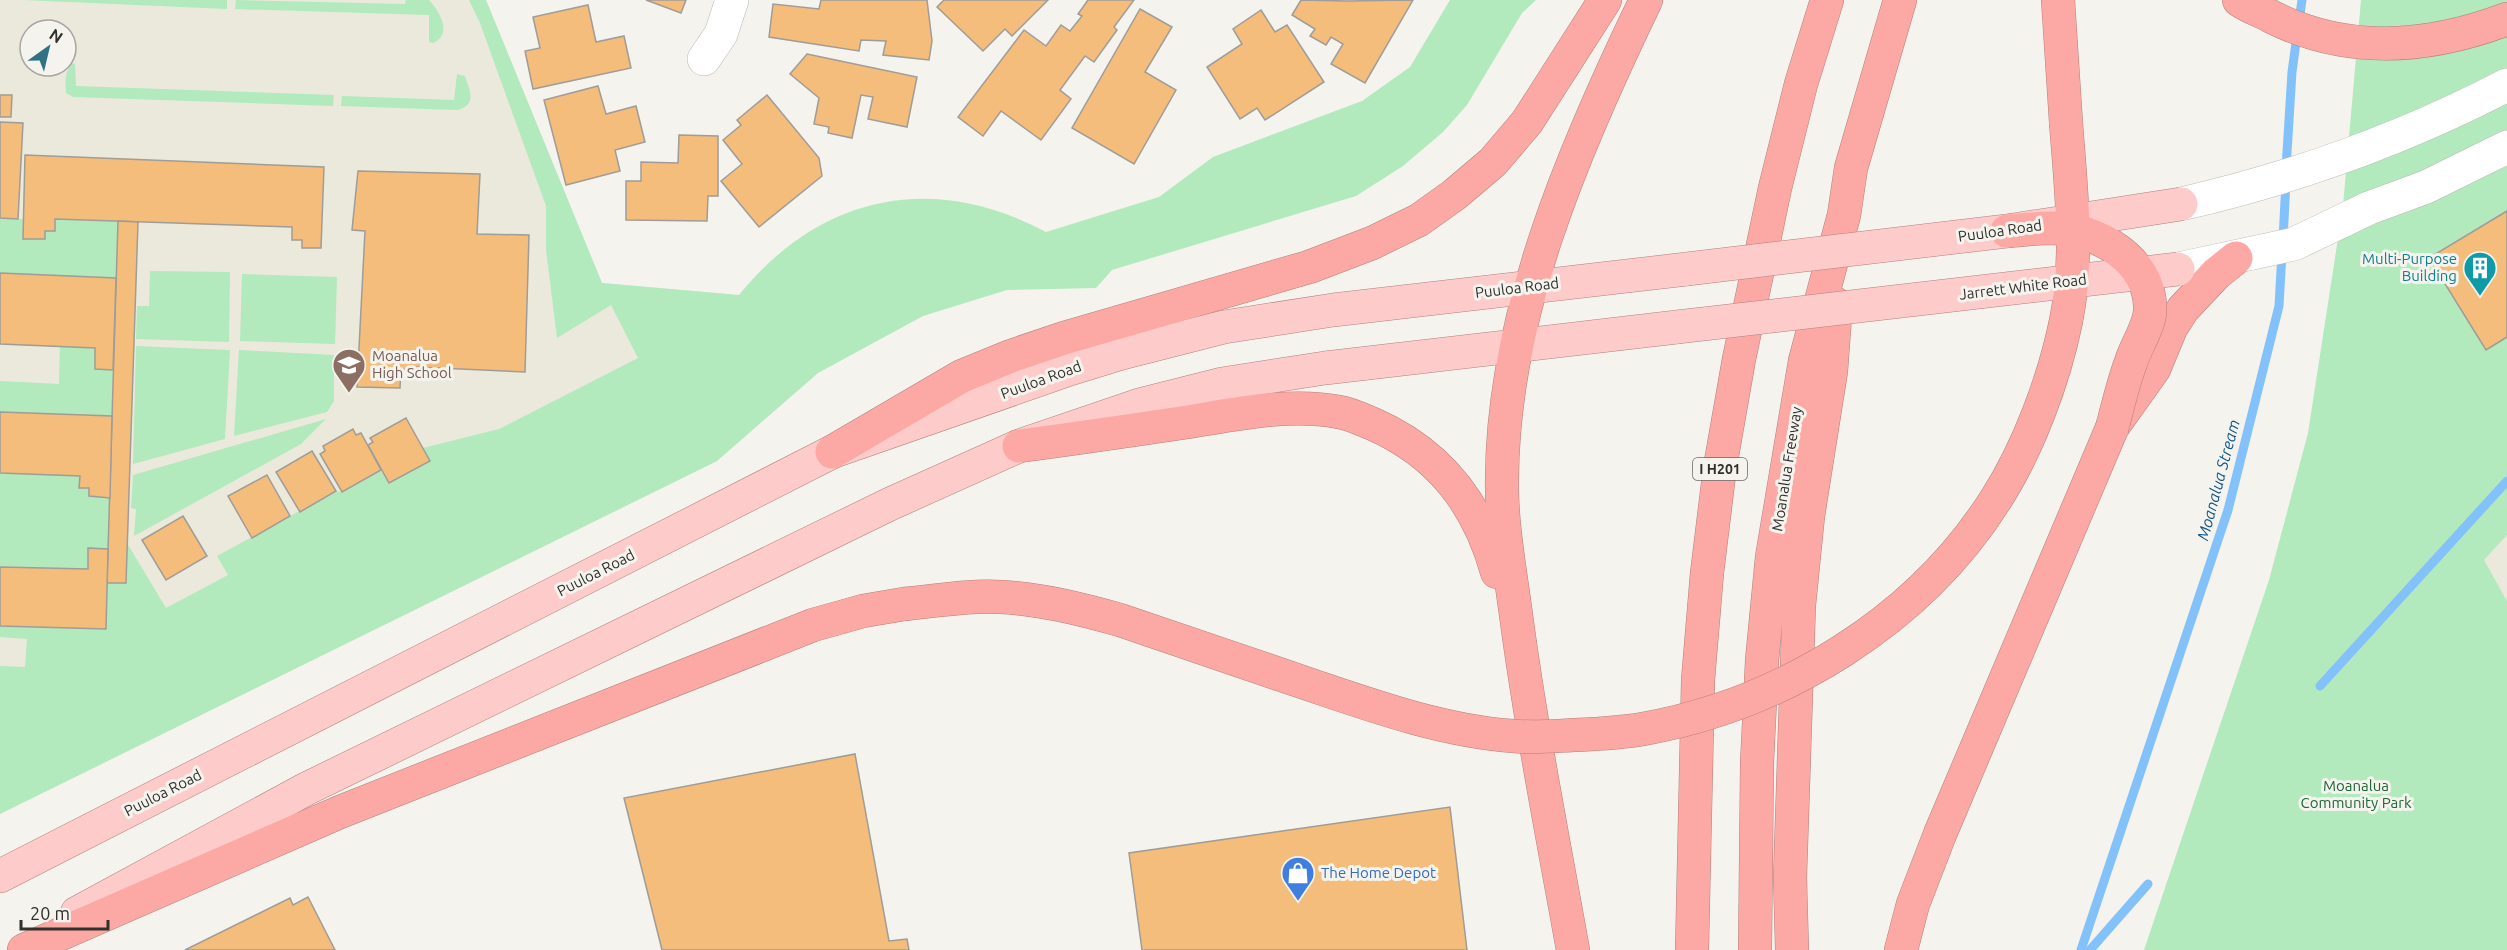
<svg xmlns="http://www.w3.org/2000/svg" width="2507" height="950" font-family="Ubuntu,sans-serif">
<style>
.built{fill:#ebe9db;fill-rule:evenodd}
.green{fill:#b2e9bd}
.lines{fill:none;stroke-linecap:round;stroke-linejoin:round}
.stream{stroke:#83c1fb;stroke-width:9}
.building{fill:#f4bd7b;stroke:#a09c97;stroke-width:1.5}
.minor-casing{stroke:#bab9b3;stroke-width:34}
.major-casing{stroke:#b57f7b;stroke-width:34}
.highway-casing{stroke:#b57f7b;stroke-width:34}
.minor{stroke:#fff;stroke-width:33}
.major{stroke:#fdcbc9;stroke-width:33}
.highway{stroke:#fca9a5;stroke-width:33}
.major-bridge-casing{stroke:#b57f7b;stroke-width:34;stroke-linecap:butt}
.highway-bridge-casing{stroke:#b57f7b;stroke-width:34;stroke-linecap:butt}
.major-bridge{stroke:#fdcbc9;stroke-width:33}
.highway-bridge{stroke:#fca9a5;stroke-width:33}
.labels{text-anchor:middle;stroke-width:6;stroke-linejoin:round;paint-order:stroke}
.shield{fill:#f4f3ed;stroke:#6b6a67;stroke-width:1.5}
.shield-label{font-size:14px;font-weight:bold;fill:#30302d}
.street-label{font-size:15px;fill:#30302d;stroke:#f4f3ed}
.culture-label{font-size:15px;fill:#0d838f;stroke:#f4f3ed;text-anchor:end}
.education-label{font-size:15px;fill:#785e54;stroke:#f4f3ed;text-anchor:start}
.park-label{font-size:15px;fill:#1c6836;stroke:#f4f3ed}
.shop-label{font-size:15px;fill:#366cbe;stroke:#f4f3ed;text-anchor:start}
.water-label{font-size:16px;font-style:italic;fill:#11558a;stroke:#f4f3ed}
</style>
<rect width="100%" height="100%" fill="#f4f3ed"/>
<g class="built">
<path d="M0 0H486L602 283 729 294 717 461 0 814ZM30 30H66V66H30Z"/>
<path d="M2507 535V601L2484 560Z"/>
</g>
<g class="green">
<path d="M23 0H227V9Z"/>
<path d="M236 0 405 4 406 0H429C440 12 453 34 433 43L429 42V15L235 9Z"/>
<path d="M469 0H486L602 283 739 295C820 195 932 171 1046 232L1159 197 1213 157 1362 101 1410 67 1450 0H1536L1522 13 1467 105 1443 132 1403 166 1356 196 1112 270 1096 288 1007 290 923 316 818 373 717 461 0 814V666L25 667 27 639 0 637V626L107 583H126L127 543 166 608 228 575 217 556 336 491 342 492 381 470 389 483 429 461 423 448 499 429 638 358 611 305 557 338 546 250V206L480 23Z"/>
<path d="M2361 0H2507V535L2484 560 2507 601V950H2144L2269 580 2308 433 2343 206Z"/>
<path d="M72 63 75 64 76 86 334 95 333 106 73 97 66 93C65 81 65 72 72 63Z"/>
<path d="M457 74 465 76C470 92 477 104 458 110L341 106 342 96 454 100Z"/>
<path d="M0 218 23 219V239H44L45 231H55V219L118 221 116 278 0 273Z"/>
<path d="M150 271 230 272 229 342 136 339 137 306H149Z"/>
<path d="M242 274 337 277 335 344 240 341Z"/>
<path d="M60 346 95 348V369L113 370 112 416 0 412V381L59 384Z"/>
<path d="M136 346 230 350 225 439 133 464Z"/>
<path d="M239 350 334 355V401L327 412 234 436Z"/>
<path d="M326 419 301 444 134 536 136 509 131 508 133 475Z"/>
<path d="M0 473 80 476 79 488H89V496L110 498 108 549H88V569L0 567Z"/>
</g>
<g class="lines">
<g class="stream">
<path d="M2299 21 2302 0"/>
<path d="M2286 168 2292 72 2297 35"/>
<path d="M2283 240 2286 181"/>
<path d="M2320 686 2507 481"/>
<path d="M2081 950 2228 510 2279 306 2282 253"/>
<path d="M2090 950 2148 884"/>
</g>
</g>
<g class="building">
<path d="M646 0H686L681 13Z"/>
<path d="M821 0H927L932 41 929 60 883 55 886 41 861 40 859 51 769 37 773 4 819 9Z"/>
<path d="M944 0H1048L1012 36 1005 29 983 51 937 7Z"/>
<path d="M1088 0H1134L1114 27 1117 30 1094 62 1085 56 1060 90 1071 99 1041 140 1001 111 983 136 958 117 1024 30 1046 46 1061 25 1070 31 1082 16 1078 14Z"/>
<path d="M1301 0 1348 1 1413 0 1365 83 1331 64 1343 44 1331 37 1326 45 1310 36 1315 29 1292 15Z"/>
<path d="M588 5 596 42 624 36 631 68 533 89 525 51 540 48 533 17Z"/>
<path d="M1140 9 1172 27 1145 72 1176 90 1134 164 1072 128Z"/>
<path d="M1261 10 1275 32 1287 25 1324 82 1265 120 1257 108 1240 119 1207 67 1242 44 1233 29Z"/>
<path d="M807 54 917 77 907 127 868 119 873 97 861 95 852 138 828 133 829 127 814 124 819 98 790 74Z"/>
<path d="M598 86 606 114 636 106 645 142 615 150 620 171 566 185 544 100Z"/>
<path d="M0 95H12L11 117H0Z"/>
<path d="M767 95 819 158 822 176 759 227 721 181 742 164 723 140 741 125 737 120Z"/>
<path d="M0 122 23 123 18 219 0 218Z"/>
<path d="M679 135 718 136V196H708L707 221 626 220V181H641V162L678 163Z"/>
<path d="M25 155 324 167 321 248H302V240H292V227L55 219V231H45V239H23Z"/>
<path d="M358 171 480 174 477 234 529 235 525 372 417 367V371L401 369 400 388 357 387 365 231 352 230Z"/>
<path d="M2507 211V337L2486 350 2429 258Z"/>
<path d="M118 221 138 222 126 583H107Z"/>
<path d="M0 273 116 278 113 370 95 369V348L0 344Z"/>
<path d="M0 412 112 416 110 498 89 496V488H79L80 476 0 473Z"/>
<path d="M406 418 430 461 389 483 368 445 373 442 370 438Z"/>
<path d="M353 429 356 435 361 433 381 470 342 492 320 454 325 451 323 446Z"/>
<path d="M312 451 336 491 300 512 276 472Z"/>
<path d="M267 475 290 516 252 538 228 496Z"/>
<path d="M183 516 207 556 166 580 142 540Z"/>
<path d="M88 548 108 549 106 629 0 626V567L88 569Z"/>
<path d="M855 754 889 941 907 939 909 950H662L624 798Z"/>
<path d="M1450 807 1467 950H1142L1129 853Z"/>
<path d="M308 897 335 950H185L290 898 293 905Z"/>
</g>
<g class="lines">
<g class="minor-casing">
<g id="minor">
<path d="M704 59 721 34 732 0"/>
<path d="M2181 204C2295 178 2403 139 2507 85"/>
<path d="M2178 269 2294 244 2369 208 2426 187 2507 147"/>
</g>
</g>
<g class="major-casing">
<g id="major">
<path d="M0 876 832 452 1070 369 1122 353 1224 327 1333 310 1687 269"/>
<path d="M77 913 306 789 890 504 1019 446 1139 405 1222 384 1325 368 1677 327"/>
</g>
</g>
<g class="highway-casing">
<g id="highway">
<path d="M2058 0 2066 123"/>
<path d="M2239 0C2249 7 2261 11 2272 17 2348 55 2428 49 2507 19"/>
<path d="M1019 446C1073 439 1127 431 1181 423 1232 415 1288 402 1339 412 1351 414 1363 420 1373 424 1439 453 1478 503 1497 572"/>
<path d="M832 452 962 376 1011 356 1064 338 1309 267 1372 243 1419 220 1454 195 1493 162 1527 122 1605 0"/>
<path d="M24 950 340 812 813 625 863 611 904 604"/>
<path d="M1573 950C1553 839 1531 727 1516 615 1510 569 1501 523 1502 478 1503 312 1575 147 1646 0"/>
<path d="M1692 950 1698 680 1707 573 1720 467 1739 359 1775 188 1801 84 1827 0"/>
<path d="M1755 950 1757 763 1762 660 1772 557 1805 361 1844 215 1851 168 1900 0"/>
<path d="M1792 950 1790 878 1799 605 1808 516 1831 371 1836 304"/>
<path d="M1901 950 1913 904 1940 834 2112 428 2154 369 2171 328 2183 309 2216 274 2236 258"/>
</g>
</g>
<use href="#minor" class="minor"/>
<use href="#major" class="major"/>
<use href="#highway" class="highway"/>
<g class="major-bridge-casing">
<g id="major-bridge">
<path d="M1687 269 2007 231 2181 204"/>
<path d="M1677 327 2178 269"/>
</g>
</g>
<g class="highway-bridge-casing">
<g id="highway-bridge">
<path d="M2007 231C2022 230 2037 228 2052 228 2097 229 2152 260 2150 311 2149 327 2136 346 2131 362 2123 383 2118 406 2112 428"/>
<path d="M904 604C936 601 969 595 1001 597 1041 599 1081 609 1120 620 1184 642 1249 664 1314 686 1379 708 1445 731 1513 736 1534 738 1555 736 1575 735 1598 734 1621 733 1643 729 1783 704 1919 621 1996 499 2028 449 2054 380 2066 321 2079 257 2071 189 2066 123"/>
</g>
</g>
<use href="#major-bridge" class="major-bridge"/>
<use href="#highway-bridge" class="highway-bridge"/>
</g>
<defs>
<g id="building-pin" transform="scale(1.725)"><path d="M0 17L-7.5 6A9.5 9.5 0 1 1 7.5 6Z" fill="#0f9aa8" stroke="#f4f3ed"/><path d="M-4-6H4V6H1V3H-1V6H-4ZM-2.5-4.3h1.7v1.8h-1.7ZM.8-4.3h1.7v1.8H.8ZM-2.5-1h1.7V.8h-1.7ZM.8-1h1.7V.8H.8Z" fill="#fff"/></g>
<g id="school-pin" transform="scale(1.725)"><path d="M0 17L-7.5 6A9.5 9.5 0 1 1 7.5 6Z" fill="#8d6e63" stroke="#f4f3ed"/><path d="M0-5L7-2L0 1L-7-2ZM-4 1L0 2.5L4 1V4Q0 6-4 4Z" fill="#fff"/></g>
<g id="shop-pin" transform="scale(1.725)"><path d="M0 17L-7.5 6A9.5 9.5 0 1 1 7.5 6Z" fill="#3f7fe0" stroke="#f4f3ed"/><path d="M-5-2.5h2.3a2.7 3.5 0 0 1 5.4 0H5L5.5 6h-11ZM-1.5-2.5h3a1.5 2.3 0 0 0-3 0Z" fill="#fff"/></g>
</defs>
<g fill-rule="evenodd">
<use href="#building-pin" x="2480" y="268"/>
<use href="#school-pin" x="349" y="365"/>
<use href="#shop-pin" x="1298" y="873"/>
</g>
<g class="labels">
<rect class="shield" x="1693" y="458" width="54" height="22" rx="4.5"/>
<g class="shield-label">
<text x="1720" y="474">I H201</text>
</g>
<g class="street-label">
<text transform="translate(2000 231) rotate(-8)" y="5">Puuloa Road</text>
<text transform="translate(2023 287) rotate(-7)" y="5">Jarrett White Road</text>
<text transform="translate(1517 288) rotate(-7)" y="5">Puuloa Road</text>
<text transform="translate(1041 380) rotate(-20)" y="5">Puuloa Road</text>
<text transform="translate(1787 469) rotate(-81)" y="5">Moanalua Freeway</text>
<text transform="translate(596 573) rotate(-27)" y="5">Puuloa Road</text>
<text transform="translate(163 793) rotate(-27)" y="5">Puuloa Road</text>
</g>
<g class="culture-label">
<text x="2457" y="264">Multi-Purpose<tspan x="2457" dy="17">Building</tspan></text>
</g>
<g class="education-label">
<text x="372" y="361">Moanalua<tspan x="372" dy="17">High School</tspan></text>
</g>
<g class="park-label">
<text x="2356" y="791">Moanalua<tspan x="2356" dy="17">Community Park</tspan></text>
</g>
<g class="shop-label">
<text x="1321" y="878">The Home Depot</text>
</g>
<g class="water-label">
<text transform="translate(2218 480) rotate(-75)" y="6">Moanalua Stream</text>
</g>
</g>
<g transform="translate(48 48) rotate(34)"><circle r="28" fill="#f4f3ed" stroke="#a6a5a0" stroke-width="1.5"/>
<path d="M0-4.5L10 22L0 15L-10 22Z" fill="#2f7283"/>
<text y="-9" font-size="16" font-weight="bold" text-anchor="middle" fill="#30302d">N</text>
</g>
<path d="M21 920v9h87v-9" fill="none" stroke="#30302d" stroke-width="3"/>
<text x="30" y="920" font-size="18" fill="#30302d" stroke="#f4f3ed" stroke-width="4.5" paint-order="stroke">20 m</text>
</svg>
